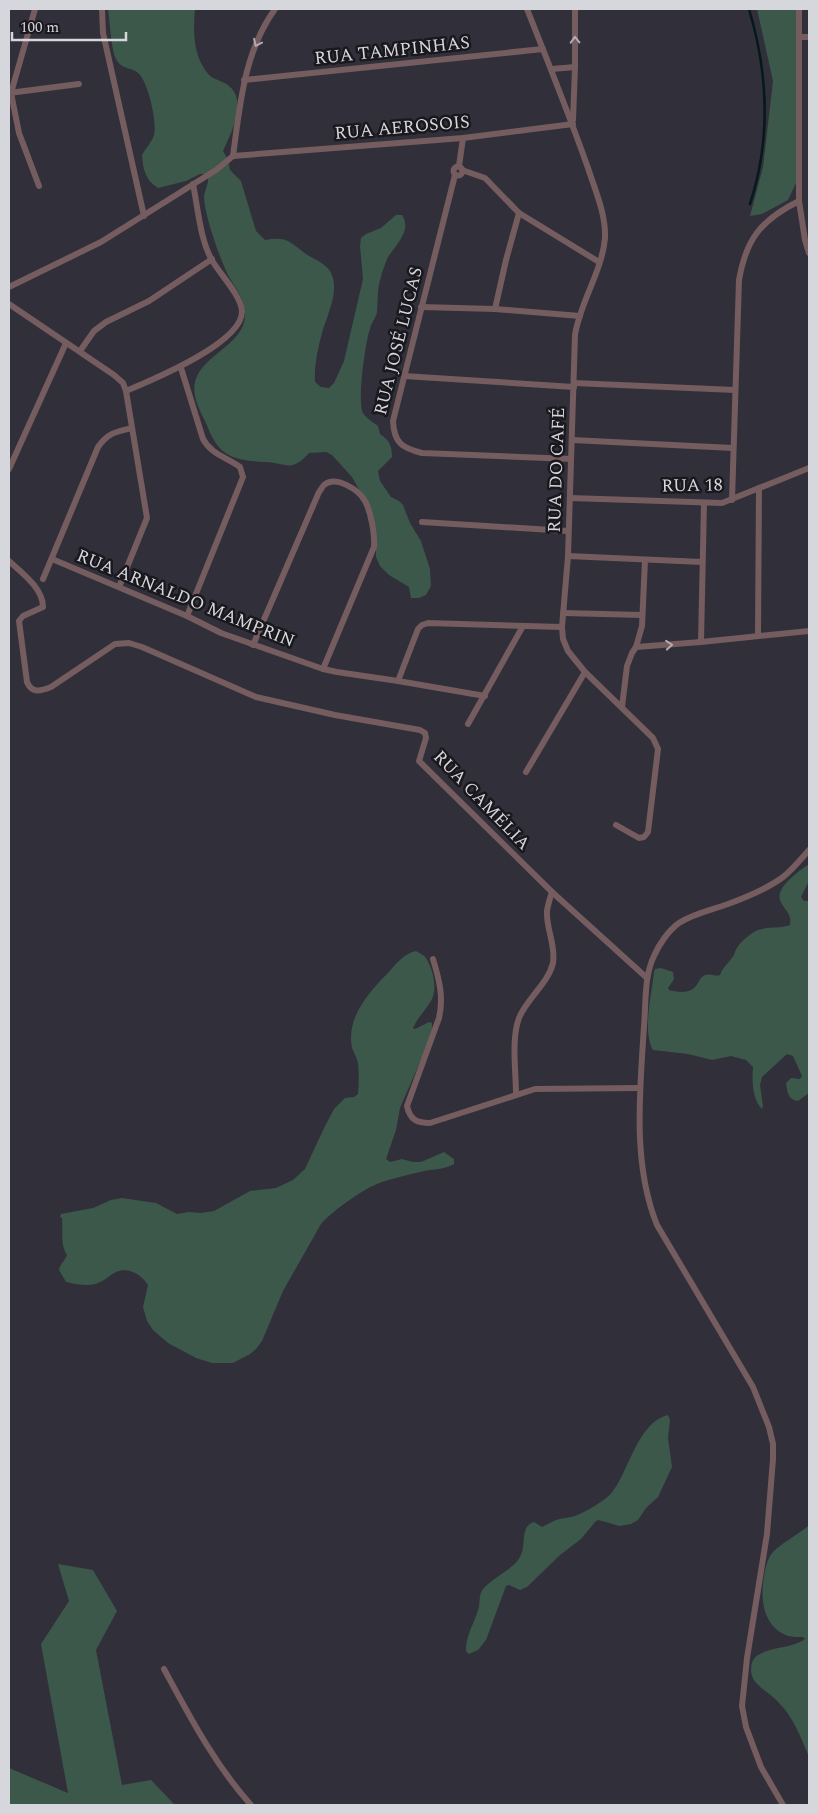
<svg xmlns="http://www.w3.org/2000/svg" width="818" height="1814" font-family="Spectral,serif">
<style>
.green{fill:#3b584a}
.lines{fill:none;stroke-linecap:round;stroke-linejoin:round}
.stream{stroke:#04191c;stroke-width:2.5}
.minor{stroke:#745c5f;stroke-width:6}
.oneway{stroke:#b4abb1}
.labels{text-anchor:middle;stroke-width:5;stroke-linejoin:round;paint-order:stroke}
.street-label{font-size:18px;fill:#d6d6dd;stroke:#19181d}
</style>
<rect width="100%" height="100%" fill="#312f3a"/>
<g class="green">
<path d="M108 9H195C193 32 193 57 209 75 214 80 224 81 229 86 248 102 231 133 223 151L228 160 230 170 241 181 256 231 265 240C288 236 289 242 306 254 315 260 326 263 331 273 340 291 327 315 322 333 318 348 314 366 315 382L321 387 329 388 334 383 344 361 363 279 360 246 361 238 366 234 381 228 396 215H402C413 231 394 246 387 259 385 265 382 271 381 277 377 289 378 300 377 312 376 318 371 323 370 329 365 343 357 402 363 413 367 419 373 422 378 426L380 434C389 440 392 445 392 457L378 471 380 481 391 497 399 501 403 505 410 523 421 541 430 569 431 586 426 595 419 598H411L409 587 389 575 380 566 376 557V530L367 504 352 477 332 455 326 452 309 453C291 473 288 463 265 462 235 460 220 458 208 428 204 418 197 407 195 396 188 357 243 350 245 316 246 300 235 288 228 275 220 259 205 216 204 198 204 191 209 184 208 177L205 174H200L186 181 158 188C145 180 143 169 142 155 145 149 152 142 154 135 157 122 149 86 140 75 133 66 122 71 116 59 111 50 110 21 108 9Z"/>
<path d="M757 9H796L797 181 788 200 762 214 750 216 763 167 773 81Z"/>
<path d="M809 864V881L801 897 804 901H809V1093L798 1101C788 1100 787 1091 786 1083L791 1078 800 1079 802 1076 793 1056 787 1054 762 1077 760 1085 763 1106 762 1109C752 1099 752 1080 753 1067L746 1060 731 1056 712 1060 688 1054 653 1050C642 1031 652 993 654 972L655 969 661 968 673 972 674 979 668 988 669 990C676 992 689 994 695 987 699 983 699 978 705 975 711 973 715 977 720 975 724 965 729 963 734 955 735 953 735 950 737 948 741 941 751 933 758 930 769 926 780 929 790 925 792 912 784 911 780 900 775 888 800 870 809 864Z"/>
<path d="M416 951C419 953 424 955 426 958 433 969 438 989 431 1001 425 1011 418 1017 413 1028L415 1029 429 1022 432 1023V1029L423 1055 400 1108 396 1130 386 1159 390 1162 402 1159 413 1162H421L444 1152 454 1159V1164C444 1170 431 1169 420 1172 407 1175 394 1178 382 1182 366 1187 332 1211 321 1224L283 1291 262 1341 256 1349 250 1354 233 1363H212L196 1358 168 1343 153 1330 147 1321 143 1307 148 1285C141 1274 127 1266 114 1273 109 1276 104 1281 98 1283 89 1287 75 1284 66 1282L59 1270C60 1264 65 1261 67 1255 60 1244 63 1231 62 1218L60 1217 61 1214 93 1208 111 1200 122 1198 156 1203 177 1214 189 1212 200 1213 214 1211 250 1191 276 1188 293 1180 305 1169 325 1126 334 1109 345 1098 354 1097 358 1094C359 1084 359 1073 358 1063 357 1058 354 1053 352 1048 346 1019 367 994 387 974 395 965 404 953 416 951Z"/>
<path d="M668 1415 670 1420 668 1438 672 1467 658 1497 646 1508 638 1520 631 1524 619 1526 606 1522 598 1520 595 1522 581 1539 560 1555 527 1587 520 1590 509 1585 506 1586 486 1640 478 1650 469 1654 466 1651C465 1637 475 1622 479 1607 480 1601 479 1594 483 1589 494 1576 514 1570 521 1555 526 1544 520 1526 534 1522L542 1527C546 1525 551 1522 556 1520 562 1518 569 1518 575 1516 585 1512 607 1500 613 1491 629 1470 638 1422 668 1415Z"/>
<path d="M809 1525V1757C801 1738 794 1718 779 1703 772 1694 756 1687 752 1676 750 1669 751 1659 758 1655 772 1646 791 1649 805 1639L803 1637C798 1637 792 1637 788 1636 763 1627 760 1599 764 1577 765 1569 767 1559 773 1552 781 1543 798 1535 809 1525Z"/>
<path d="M58 1564 93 1570 117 1611 96 1650 122 1785 151 1780 175 1805H9V1768L68 1793 41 1644 69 1601Z"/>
</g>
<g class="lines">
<path class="stream" d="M749 9C768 73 771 140 750 204"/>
<g class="minor">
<path d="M35 9 11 93 19 133 39 186"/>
<path d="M102 9 103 33 144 216"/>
<path d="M527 9C548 62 569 114 588 168 595 190 606 214 605 238 602 272 580 302 575 335L568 556 562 627 563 639 568 651 585 672 653 738 658 749 648 832 644 837 639 838 616 825"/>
<path d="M799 9V201L805 240 809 253"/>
<path d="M799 37H809"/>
<path d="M552 69 575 67"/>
<path d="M244 80 543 49"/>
<path d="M9 93 79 84"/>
<path d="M573 120 575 67V9"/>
<path d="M233 156 463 138 573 124"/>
<path d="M459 166 463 138"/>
<circle cx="458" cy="171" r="4.5"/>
<path d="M462 170 485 178 519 213 599 262"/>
<path d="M455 175 393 421C394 443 402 448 422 453L571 459"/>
<path d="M9 287 101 242 216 170 233 156C240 105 244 52 275 9"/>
<path d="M9 304 114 375 123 383 126 391 147 518 119 587"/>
<path d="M421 307 495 309 580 316"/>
<path d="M495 309 506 260 519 213"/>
<path d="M80 351 94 331 106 322 149 301 212 259"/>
<path d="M181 368 203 439C211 454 226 457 240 467L243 477 187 616"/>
<path d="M404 376 574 387"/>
<path d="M574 383 735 390"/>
<path d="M126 391C152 380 243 343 242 311 241 296 221 275 213 262 200 241 198 208 193 184"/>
<path d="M572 440 733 448"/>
<path d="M9 469 66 343"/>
<path d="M570 498 722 503 809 468"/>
<path d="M732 500 739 280C746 239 761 220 799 201"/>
<path d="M422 522 568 531"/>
<path d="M568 556 702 562"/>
<path d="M52 559 187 616 221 633 323 669 337 672 398 681 485 696"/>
<path d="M9 561C22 573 43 588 43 607L23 616 19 621 27 682C32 694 41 691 51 687L115 644 129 643 142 647 256 697 335 715 420 730 425 733 426 738 419 761 552 892 647 978"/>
<path d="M43 579 98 447C108 433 115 432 132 428"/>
<path d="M563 613 642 615"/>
<path d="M758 636 759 488"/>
<path d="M701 642 704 503"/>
<path d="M253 645 319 492C321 490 322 487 324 485 336 475 359 490 365 501 371 512 375 535 374 547L323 669"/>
<path d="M636 647 701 642 809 631"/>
<path d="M398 681 418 629 422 625 428 623 562 627"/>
<path d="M622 707 627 666 632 653 636 647 642 626 645 560"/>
<path d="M468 724 523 626"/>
<path d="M526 772 585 672"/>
<path d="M433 959C439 979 444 997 439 1018L407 1106C410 1120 417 1123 430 1123L535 1089 640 1088"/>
<path d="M516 1094C516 1072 511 1039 519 1018 527 998 548 984 553 963 556 945 546 929 547 911 548 904 550 898 552 892"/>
<path d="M164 1669C190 1717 215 1765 251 1805"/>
<path d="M783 1805 761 1767 746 1727 742 1706 747 1658 767 1534 773 1459V1444L769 1427 753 1387 657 1225C632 1163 640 1091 644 1026 646 1004 644 976 654 956 659 944 669 930 679 923 694 913 712 910 728 904 747 897 767 889 783 877 792 870 801 859 809 850"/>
</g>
</g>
<defs><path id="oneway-chevron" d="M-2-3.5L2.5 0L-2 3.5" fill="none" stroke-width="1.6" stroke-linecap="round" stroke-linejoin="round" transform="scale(1.25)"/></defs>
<g class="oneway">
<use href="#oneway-chevron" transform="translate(575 40) rotate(-91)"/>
<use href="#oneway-chevron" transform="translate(257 43) rotate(115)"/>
<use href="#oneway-chevron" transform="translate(669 645) rotate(-5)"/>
</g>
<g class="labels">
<g class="street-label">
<text transform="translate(392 50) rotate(-6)" y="6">RUA TAMPINHAS</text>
<text transform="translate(402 127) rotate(-5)" y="6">RUA AEROSOIS</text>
<text transform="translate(398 341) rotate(-76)" y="6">RUA JOSÉ LUCAS</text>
<text transform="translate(556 470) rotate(-88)" y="6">RUA DO CAFÉ</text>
<text transform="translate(692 485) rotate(-1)" y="6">RUA 18</text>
<text transform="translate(186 598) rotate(22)" y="6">RUA ARNALDO MAMPRIN</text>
<text transform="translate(482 800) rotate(46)" y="6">RUA CAMÉLIA</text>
</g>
</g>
<rect width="818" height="1814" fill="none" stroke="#d6d6dd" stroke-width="20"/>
<path d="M12 32v8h114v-8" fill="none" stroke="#d6d6dd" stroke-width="2.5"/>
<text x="20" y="32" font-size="15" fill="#d6d6dd" stroke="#19181d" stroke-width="4" paint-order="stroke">100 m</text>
</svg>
